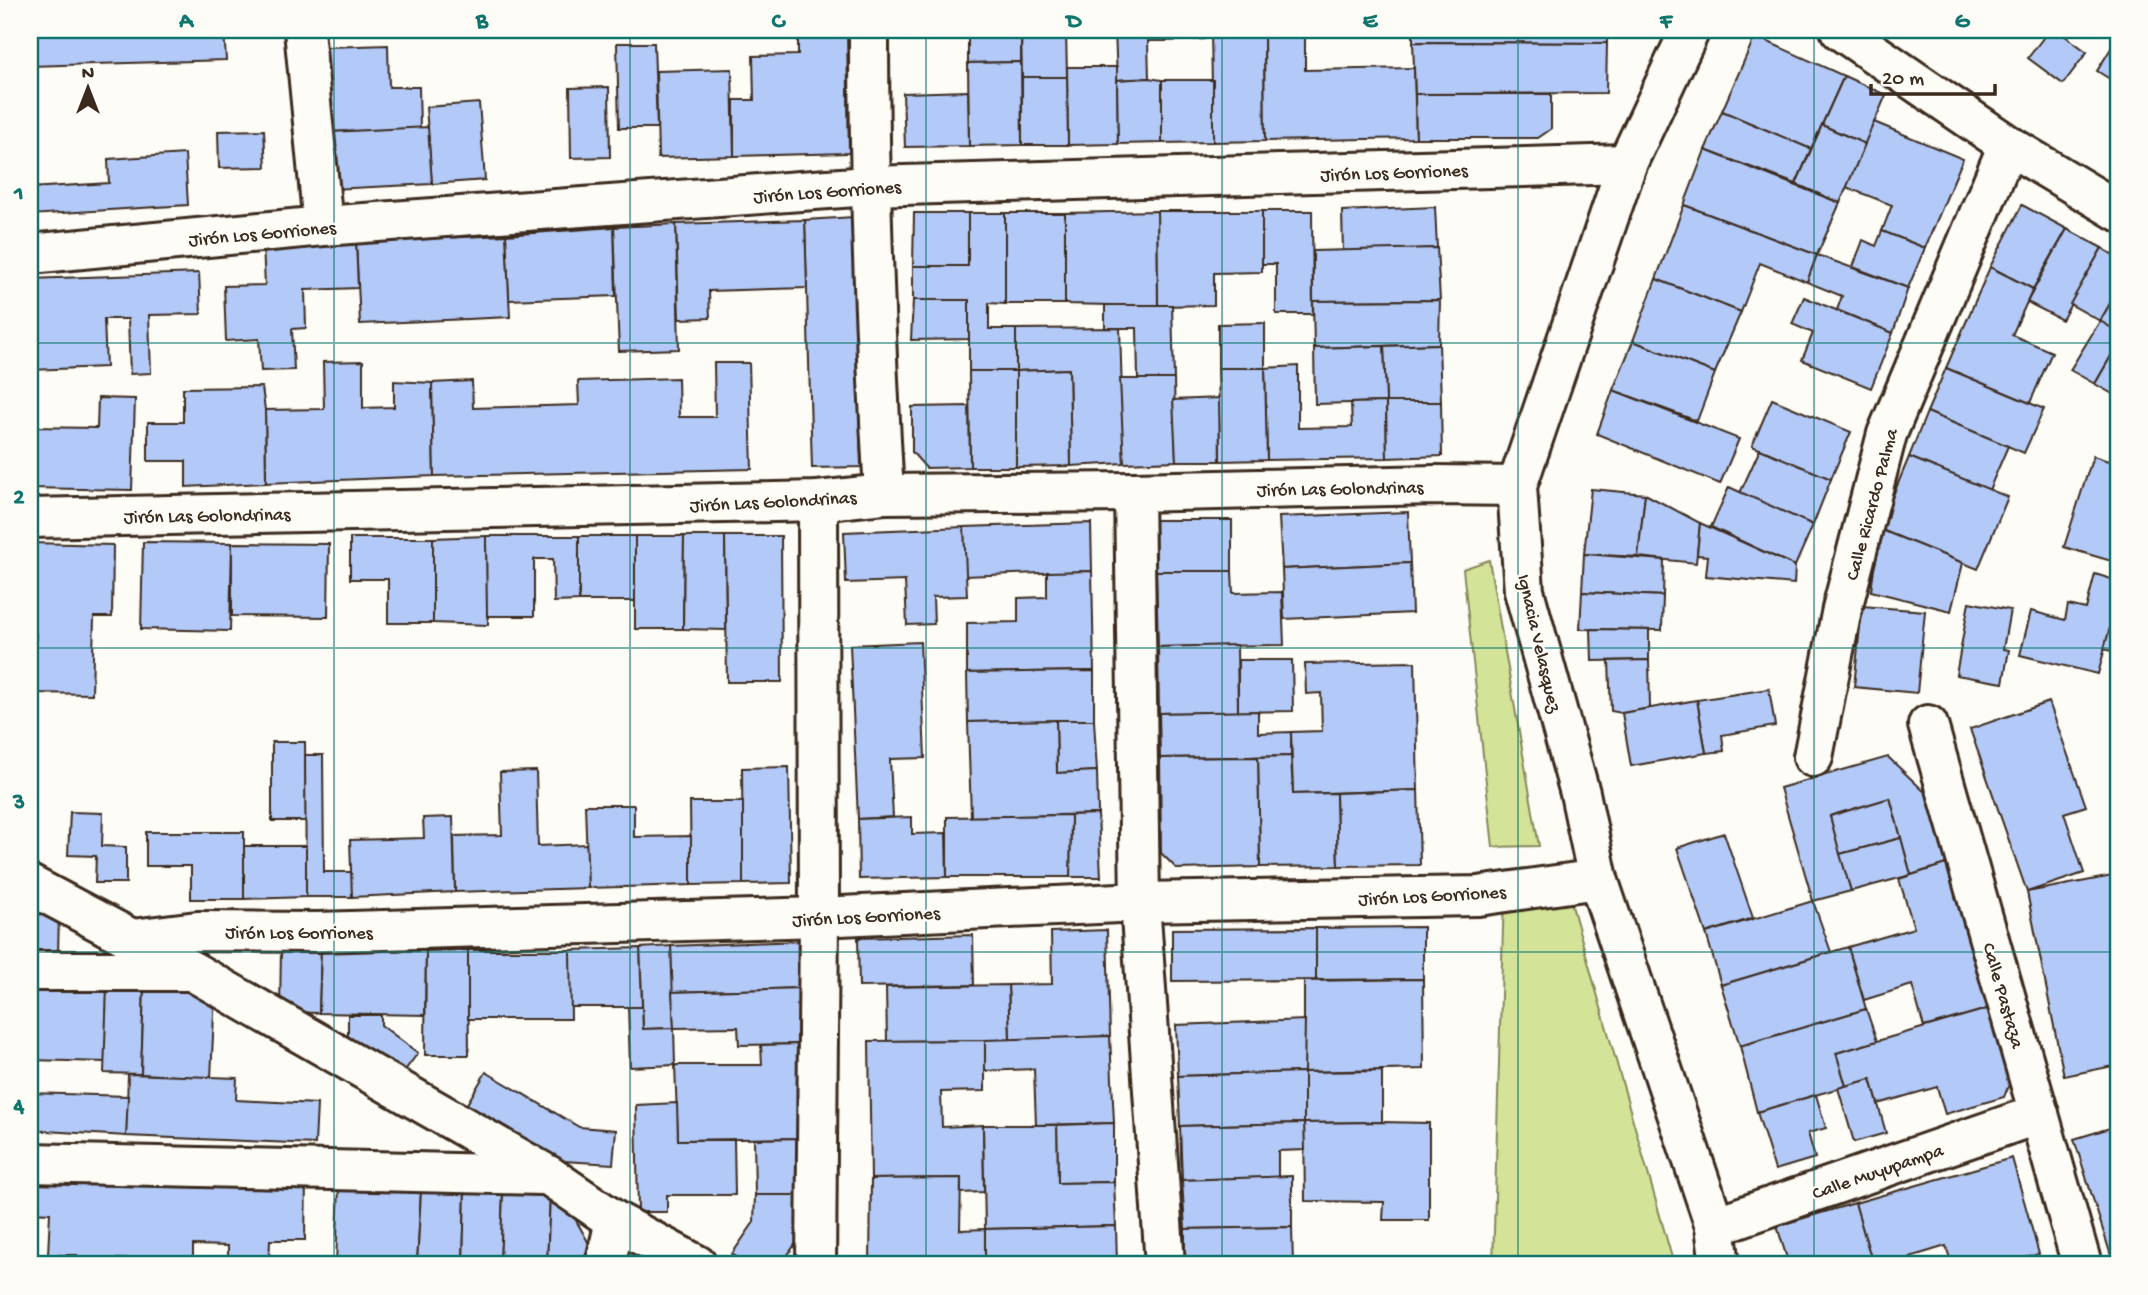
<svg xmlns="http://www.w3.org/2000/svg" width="2148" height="1295" font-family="'Gochi Hand',sans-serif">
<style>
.green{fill:#d3e498;stroke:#87875b;stroke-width:2}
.building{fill:#b3caf9;stroke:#3b2a1e;stroke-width:2}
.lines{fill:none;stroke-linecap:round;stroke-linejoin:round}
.minor-casing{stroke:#3b2a1e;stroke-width:44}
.major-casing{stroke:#3b2a1e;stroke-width:44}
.minor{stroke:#fdfcf7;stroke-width:38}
.major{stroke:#fdfcf7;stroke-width:38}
.grid{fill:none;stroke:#0f766e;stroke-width:2;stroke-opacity:0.55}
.labels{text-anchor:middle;stroke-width:5;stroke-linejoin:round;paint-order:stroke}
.street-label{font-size:19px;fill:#3b2a1e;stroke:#fdfcf7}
.neatline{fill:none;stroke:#0f766e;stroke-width:2.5}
.grid-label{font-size:23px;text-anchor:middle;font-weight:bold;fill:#0f766e}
</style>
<rect width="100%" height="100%" fill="#fdfcf7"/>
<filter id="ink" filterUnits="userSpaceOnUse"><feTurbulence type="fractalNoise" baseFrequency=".0143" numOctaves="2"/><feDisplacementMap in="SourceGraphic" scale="14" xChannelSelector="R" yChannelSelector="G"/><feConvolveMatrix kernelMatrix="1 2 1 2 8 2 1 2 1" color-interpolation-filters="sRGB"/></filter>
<g filter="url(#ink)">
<g class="green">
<path d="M1489 560 1539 846 1493 847 1463 569Z"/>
<path d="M1565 881 1674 1265H1493L1504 894Z"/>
</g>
<g class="building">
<path d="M30 30H224L226 60 30 66Z"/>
<path d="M754 30H847L849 153 734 156V100H754L753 56 798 55V31L754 32Z"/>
<path d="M968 30H1021V62L968 63Z"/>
<path d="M1021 30H1066L1067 77H1022Z"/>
<path d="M1115 30H1166V41H1148L1149 78 1117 80Z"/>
<path d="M1166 30H1204V39L1166 41Z"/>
<path d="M1211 30H1264L1265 141 1213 142Z"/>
<path d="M1264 30H1305V70L1414 68 1416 138 1265 141Z"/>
<path d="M1413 30H1607V43L1413 42Z"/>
<path d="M2049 30H2057L2087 52 2063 84 2028 58Z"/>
<path d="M1755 36 1844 76 1811 149 1722 111Z"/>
<path d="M2118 37V84L2097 71Z"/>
<path d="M1413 42 1607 43 1606 93 1415 94Z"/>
<path d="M617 43H654L657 128H619Z"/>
<path d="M388 45 389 87H419L420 129 330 132 327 47Z"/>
<path d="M1021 62 1022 145 969 146 968 63Z"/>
<path d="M1067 67H1117L1118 144 1068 145Z"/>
<path d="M732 69 734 156 658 158 656 71Z"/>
<path d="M1844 76 1886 95 1865 144 1822 125Z"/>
<path d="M1022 77H1067L1068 145H1022Z"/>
<path d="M1149 78 1162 80V143L1118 144 1117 80Z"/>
<path d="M1162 80H1213V142L1162 143Z"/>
<path d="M609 87 610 157 571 158 570 88Z"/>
<path d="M968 91 969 146 905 147 903 93Z"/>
<path d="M1415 94H1551V129L1538 138H1416Z"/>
<path d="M479 103 485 180 432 184 426 107Z"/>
<path d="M1722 111 1811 149 1796 184 1705 150Z"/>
<path d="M1874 122 1963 159 1925 248 1882 231 1892 205 1846 187Z"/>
<path d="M1822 125 1865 144 1840 203 1796 184Z"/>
<path d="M428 127 432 184 332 189 330 132Z"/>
<path d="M264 130 266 167 219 168 218 131Z"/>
<path d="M1705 150 1840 203 1817 255 1684 205Z"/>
<path d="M185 154 188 205 30 215V188L109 183 108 159Z"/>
<path d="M1684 205 1817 255 1807 282 1760 263 1741 312 1656 279Z"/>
<path d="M2022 205 2067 229 2033 289 1990 267Z"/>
<path d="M1435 207 1437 248 1343 252 1342 211Z"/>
<path d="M1157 211H1262V272L1214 273V305L1158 306Z"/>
<path d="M1157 211 1158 306 1065 304V213Z"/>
<path d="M1262 211H1312L1313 314H1276V264H1262Z"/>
<path d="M914 213H968V266H913Z"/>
<path d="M968 213H1005V304L989 303V329H1016V371H969V300H913V266H968Z"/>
<rect x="1005" y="213" width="60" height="91"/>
<path d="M854 217 861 467 812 468 805 220Z"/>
<path d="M805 220 807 288 709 291 710 318 679 319 676 224Z"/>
<path d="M676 224 679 349 619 351 614 227Z"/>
<path d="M614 227 616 296 509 300 506 235Z"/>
<path d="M2067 229 2102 248 2062 320 2027 302Z"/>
<path d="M1882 231 1925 248 1908 288 1853 267 1863 240 1876 246Z"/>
<path d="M506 235 510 317 360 324 356 242Z"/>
<path d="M356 242 358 288 305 290 306 328 292 329 294 370 261 371 259 339 226 341 224 286 265 285 263 246Z"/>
<path d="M1437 248 1440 300 1313 301V251Z"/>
<path d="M2102 248 2118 258V290L2100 321 2070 304Z"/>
<path d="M1817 255 1908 288 1893 333 1837 310 1842 296 1807 282Z"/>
<path d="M1990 267 2033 289 2012 335 2052 352 2030 403 1946 368Z"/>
<path d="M199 273 201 314 149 315 151 373 130 374 128 319H104L106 367 30 370V279Z"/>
<path d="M1656 279 1741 312 1715 373 1633 341Z"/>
<path d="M2118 290V332L2100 321Z"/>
<path d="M1804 297 1893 333 1871 388 1802 360 1813 333 1792 324Z"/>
<path d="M913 300H969V339L911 340Z"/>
<path d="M1440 300 1439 344 1314 348 1313 301Z"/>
<path d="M1105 305H1172L1174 379H1138L1137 328H1105Z"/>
<path d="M2100 321 2118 332V344L2095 384 2070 370Z"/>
<path d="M1265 323V368H1218V324Z"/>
<path d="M1120 328 1124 463 1071 466 1069 369 1016 371V329Z"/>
<path d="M1633 341 1715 373 1697 421 1613 390Z"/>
<path d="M1439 344 1441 402H1386L1384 346Z"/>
<path d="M2118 344V397L2095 384Z"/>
<path d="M1384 346 1386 402 1315 404 1314 348Z"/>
<path d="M363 361V408L394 407V381L432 383 434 476 266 483 265 410 324 409 323 362Z"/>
<path d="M714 363H749L752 469 434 476 432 383 472 381 473 408 579 405 578 381 678 378 679 417H715Z"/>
<path d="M1298 366V428L1352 427 1351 403 1386 402 1387 458 1267 460 1265 368Z"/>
<path d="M1218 368H1265L1267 460 1220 461Z"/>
<path d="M1946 368 2044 409 2024 453 1927 412Z"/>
<path d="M1069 369 1071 466 1016 467V371Z"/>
<path d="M969 371H1016V467H970Z"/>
<path d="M1120 379H1174L1176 461 1124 463Z"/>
<path d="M262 387 265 410 266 483 186 487V461H148V422H183V388Z"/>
<path d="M1613 390 1739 439 1720 484 1597 434Z"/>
<path d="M98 398 135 399 132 490 30 488V427L97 428Z"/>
<path d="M1219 398 1220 461H1176L1173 400Z"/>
<path d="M1772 399 1851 432 1831 479 1752 446Z"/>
<path d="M1386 402H1441L1442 456 1387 458Z"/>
<path d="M969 406 970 467 926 468 912 452V407Z"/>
<path d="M1927 412 2008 446 1989 490 1909 457Z"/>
<path d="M1760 449 1831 479 1813 525 1740 493Z"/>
<path d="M2093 456 2118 464V563L2064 547Z"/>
<path d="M1909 457 2008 497 1978 569 1879 529Z"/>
<path d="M1729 487 1813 525 1795 566 1711 527Z"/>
<path d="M1591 489 1645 494 1638 557 1584 554Z"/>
<path d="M1645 494 1700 523 1696 563 1638 557Z"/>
<path d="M1408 512 1410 563 1282 569 1279 517Z"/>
<path d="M1155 520H1232V571H1156Z"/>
<path d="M1091 523 1092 571 965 576 964 527Z"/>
<path d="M1700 523 1795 566 1794 584 1706 576 1708 556 1697 555Z"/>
<path d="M964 527 967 596 933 597 934 624 907 625 905 581 846 583 844 532Z"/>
<path d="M1879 529 1963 563 1951 611 1871 591Z"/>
<path d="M486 536 488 625 433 623V538Z"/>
<path d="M486 536H579V601L554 602 553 559H534V616H487Z"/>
<rect x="579" y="536" width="56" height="65"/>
<path d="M635 536H684L683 629H635Z"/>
<path d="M684 536H725L726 630 683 629Z"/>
<path d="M725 536H781L782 682H727Z"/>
<path d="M350 538H433V623H388V579H350Z"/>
<path d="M143 542 232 543 230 631 141 629Z"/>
<path d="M30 543 113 545 112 617H94L92 694 35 693 36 634H30Z"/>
<path d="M232 543 329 544 328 617 232 616Z"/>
<path d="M1584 554 1664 560 1663 596 1582 592Z"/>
<path d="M1410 563 1412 613 1284 619 1282 569Z"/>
<path d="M1092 571 1094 671 967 673V623L1018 622V598L1047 597V572Z"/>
<path d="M1156 571H1232L1233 593 1282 592 1284 645 1158 647Z"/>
<path d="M2095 574 2118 581V599L2098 674 2020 655 2031 611 2065 620 2068 605 2086 609Z"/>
<path d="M1582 592 1663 596 1662 630 1580 629Z"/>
<path d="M2118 599V653L2104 649Z"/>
<path d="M1969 602 2010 610 2003 649 2009 650 2003 683 1956 675Z"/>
<path d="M1862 606 1925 611 1917 693 1854 687Z"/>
<path d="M1591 629 1649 630V660L1592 661Z"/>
<path d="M920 642 925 758 890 759 893 817 858 819 850 645Z"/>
<path d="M1237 645 1238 712 1159 713 1158 647Z"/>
<path d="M1238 660H1292L1293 711 1238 712Z"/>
<path d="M1649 660 1650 708 1622 713 1611 711 1609 661Z"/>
<path d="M1415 662 1418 790 1293 794 1291 732 1322 731 1321 693 1306 694 1305 664Z"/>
<path d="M1094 671V720L968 722 967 673Z"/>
<path d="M1769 689 1775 726 1722 735 1724 751 1706 753 1697 700Z"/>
<path d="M1697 700 1706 753 1631 766 1622 713Z"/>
<path d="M2049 702 2086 806 2064 813 2084 873 2027 892 1970 729Z"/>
<path d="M1258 711V733L1291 732V756L1160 758 1159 713Z"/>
<path d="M1056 720H1094L1097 771 1057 773Z"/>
<path d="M1056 720 1057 773 1097 771 1098 814 971 817 968 722Z"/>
<path d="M272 742H305L306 821H272Z"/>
<path d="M305 755H323L324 872H352V897H306Z"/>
<path d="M1291 756 1293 794 1336 793 1338 866 1260 867 1258 757Z"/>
<path d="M1258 757 1260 867 1177 869 1161 853 1160 758Z"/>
<path d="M1888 757 1928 795 1946 864 1911 875 1890 798 1830 816 1851 891 1813 901 1780 788Z"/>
<path d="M789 767 791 883 743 884 742 768Z"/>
<path d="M536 771 538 846 587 844 588 888 455 892 454 836 502 835 500 772Z"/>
<path d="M1418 790 1420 865 1338 866 1336 793Z"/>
<path d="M1890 798 1901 838 1840 854 1830 816Z"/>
<path d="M690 802H743V884L691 885Z"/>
<path d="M585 805H634V837L691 836V885L588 888Z"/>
<path d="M70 812 103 813 102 846 126 847V883H95L96 856 68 855Z"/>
<path d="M1098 814 1101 877H1070L1071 815Z"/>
<path d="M1071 815 1070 877H947V817Z"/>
<path d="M453 817 455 892 352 897 350 840 424 838 423 818Z"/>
<path d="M912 817V834L946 833 947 877 859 879 858 819Z"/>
<path d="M146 832H244V899H191V866H146Z"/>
<path d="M1724 833 1753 918 1706 933 1677 848Z"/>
<path d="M1901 838 1911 875 1851 891 1840 854Z"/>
<path d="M244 846H306V897L244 899Z"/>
<path d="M1946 864 1994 1007 1924 1027 1912 985 1864 1000 1848 947 1914 928 1899 879Z"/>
<path d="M2118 875V1065L2064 1076 2027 892Z"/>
<path d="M1813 901 1831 952 1721 985 1706 933Z"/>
<path d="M30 909 59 910 58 956H30Z"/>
<path d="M1423 927V979L1316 980V928Z"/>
<path d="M1316 928V980L1172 981V929Z"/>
<path d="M1107 930 1110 1036 1010 1040 1008 985 1052 984 1051 932Z"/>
<path d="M973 935 974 985 859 987 858 938Z"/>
<path d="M801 941 803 988 672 992 671 946Z"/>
<path d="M671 946 674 1028 643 1029 640 948Z"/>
<path d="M1848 947 1866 1009 1740 1046 1721 985Z"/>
<path d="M640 948 642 1007H570V950Z"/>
<path d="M281 949H321L319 1013 280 1012Z"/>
<path d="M321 949 426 951 425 1015 319 1013Z"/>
<path d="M468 950 469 1055H425L426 951Z"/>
<path d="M468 950H570L571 1019H468Z"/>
<path d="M1423 979 1424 1069 1304 1072V981Z"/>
<path d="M30 985 107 987 106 1062 30 1060Z"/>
<path d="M1008 985 1010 1040 887 1041 886 987Z"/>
<path d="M107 987 144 989 141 1074 104 1073Z"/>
<path d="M803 988 804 1044 739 1045 738 1027 674 1028 672 992Z"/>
<path d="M144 989 215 992 211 1078 141 1074Z"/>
<path d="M628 1007H642L643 1029 674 1028 675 1065 630 1067Z"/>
<path d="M1994 1007 2013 1074 2004 1097 1945 1114 1937 1087 1878 1104 1871 1079 1846 1086 1836 1053Z"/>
<path d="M1866 1009 1877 1041 1836 1053 1846 1086 1757 1112 1740 1046Z"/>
<path d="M348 1015H381V1025L418 1053 399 1078 348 1040Z"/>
<path d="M1305 1020 1304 1072 1178 1076 1176 1025Z"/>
<path d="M1110 1036 1114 1123 1036 1125 1034 1069 985 1071V1040Z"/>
<path d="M985 1040V1091L941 1092 942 1127 983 1125 984 1192 961 1193V1178L871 1179 869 1041Z"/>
<path d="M804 1044 805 1138 678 1140 675 1065H762L761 1045Z"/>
<path d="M1382 1071V1122L1304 1123V1072Z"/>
<path d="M486 1072 579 1127 616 1130 613 1164 563 1161 467 1104Z"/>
<path d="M1304 1072V1123L1180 1126 1178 1076Z"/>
<path d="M128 1074 237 1078 236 1100 317 1104 315 1144 126 1136Z"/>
<path d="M1871 1079 1886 1133 1854 1142 1838 1088Z"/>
<path d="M30 1093 128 1096 126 1136 30 1130Z"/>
<path d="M1816 1095 1826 1128 1808 1133 1815 1158 1775 1170 1757 1112Z"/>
<path d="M677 1103 678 1140H734L735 1195H667V1212H638L636 1105Z"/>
<path d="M1382 1122 1429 1123V1220H1383L1384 1202 1305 1201 1304 1123Z"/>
<path d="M1114 1123V1182L1058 1183 1057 1125Z"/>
<path d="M1304 1123 1305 1150 1278 1151V1177L1182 1180 1180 1126Z"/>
<path d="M983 1125H1057L1058 1183 1114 1182 1116 1226 985 1229Z"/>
<path d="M2110 1128 2118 1154V1265H2114L2074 1139Z"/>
<path d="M805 1138 804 1195H755L754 1139Z"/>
<path d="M2012 1158 2039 1254 2000 1265H1952L1946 1246 1910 1257 1912 1265H1873L1855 1203Z"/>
<path d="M30 1176 306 1181 305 1240H270L269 1265H228V1246L193 1245V1260L117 1259V1265H76L77 1255H48L50 1213 30 1212Z"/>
<path d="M1292 1176V1227L1185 1229 1182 1180Z"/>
<path d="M961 1178 960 1230 985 1229V1259L957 1260V1265H870L871 1179Z"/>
<path d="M339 1186 421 1191 417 1265 336 1264Z"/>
<path d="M421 1191 465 1192 463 1265H417Z"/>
<path d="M465 1192 503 1194 500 1265H463Z"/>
<path d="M503 1194 550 1196 547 1265H500Z"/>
<path d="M755 1195H804V1231L781 1265H749L732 1254 754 1222Z"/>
<path d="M550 1196 563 1197 592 1249 591 1265H547Z"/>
<path d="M1855 1203 1873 1265H1789L1777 1226Z"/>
<path d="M1116 1226 1117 1265H985V1229Z"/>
<path d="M1292 1227 1293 1265H1185V1229Z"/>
</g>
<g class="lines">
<g class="minor-casing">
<g id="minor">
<path d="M304 30 323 226"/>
<path d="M869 30C869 185 875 339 884 494"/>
<path d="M1840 30 2008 145 2118 211"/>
<path d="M30 254 323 226 869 186 1627 164"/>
<path d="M1134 492 1140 902 1165 1265"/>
<path d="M30 518 818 501 884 494 1134 492 1435 485 1517 486"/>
<path d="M1928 725 2082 1265"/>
<path d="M1813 757 1842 609 1887 434 2008 145"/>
<path d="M30 885 192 971 548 1175 615 1221 697 1265"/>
<path d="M132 939 197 931 317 932 819 917 1140 902 1478 896 1598 879"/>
<path d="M30 971H187"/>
<path d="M30 1163 542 1175"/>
<path d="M1715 1226 2039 1114"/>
<path d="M605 1265 615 1221"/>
<path d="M816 1265 819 917 818 501"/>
</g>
</g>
<g class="major-casing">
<path id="major" d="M1690 30 1627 164 1517 486 1524 591 1580 793 1598 879 1715 1226 1720 1265"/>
</g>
<use href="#minor" class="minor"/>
<use href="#major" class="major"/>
</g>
</g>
<path class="grid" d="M334 30V1265M630 30V1265M926 30V1265M1222 30V1265M1518 30V1265M1814 30V1265M30 343H2118M30 648H2118M30 952H2118"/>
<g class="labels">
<g class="street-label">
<text transform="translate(1394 171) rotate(-2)" y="7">Jirón Los Gorriones</text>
<text transform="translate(827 190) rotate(-4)" y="7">Jirón Los Gorriones</text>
<text transform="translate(262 232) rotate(-5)" y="7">Jirón Los Gorriones</text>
<text transform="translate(1340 487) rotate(-1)" y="7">Jirón Las Golondrinas</text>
<text transform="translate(773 500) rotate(-3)" y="7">Jirón Las Golondrinas</text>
<text transform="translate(1870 504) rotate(-75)" y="7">Calle Ricardo Palma</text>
<text transform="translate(207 514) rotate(-1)" y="7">Jirón Las Golondrinas</text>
<text transform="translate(1541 643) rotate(77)" y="7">Ignacia Velasquez</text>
<text transform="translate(1432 894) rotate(-3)" y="7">Jirón Los Gorriones</text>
<text transform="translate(866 915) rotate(-3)" y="7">Jirón Los Gorriones</text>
<text x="299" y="938">Jirón Los Gorriones</text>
<text transform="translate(2005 995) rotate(74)" y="7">Calle Pastaza</text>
<text transform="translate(1877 1170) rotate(-19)" y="7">Calle Muyupampa</text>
</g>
</g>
<rect width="2148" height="1295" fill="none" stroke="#fdfcf7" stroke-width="77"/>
<g transform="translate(88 88)" stroke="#fdfcf7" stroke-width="5" paint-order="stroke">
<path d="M0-5L12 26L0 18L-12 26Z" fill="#3b2a1e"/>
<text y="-10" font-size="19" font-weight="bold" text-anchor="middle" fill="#3b2a1e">N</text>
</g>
<path d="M1871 84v10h124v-10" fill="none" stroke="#3b2a1e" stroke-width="3.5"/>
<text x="1882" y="84" font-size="21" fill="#3b2a1e" stroke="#fdfcf7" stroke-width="5" paint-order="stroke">20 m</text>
<rect x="38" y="38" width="2072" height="1218" class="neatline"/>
<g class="grid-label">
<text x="186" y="27">A</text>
<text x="482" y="27">B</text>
<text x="778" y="27">C</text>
<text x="1074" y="27">D</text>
<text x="1370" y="27">E</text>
<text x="1666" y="27">F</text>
<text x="1962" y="27">G</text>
<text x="19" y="199">1</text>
<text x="19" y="503">2</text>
<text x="19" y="808">3</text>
<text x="19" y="1112">4</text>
</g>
</svg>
